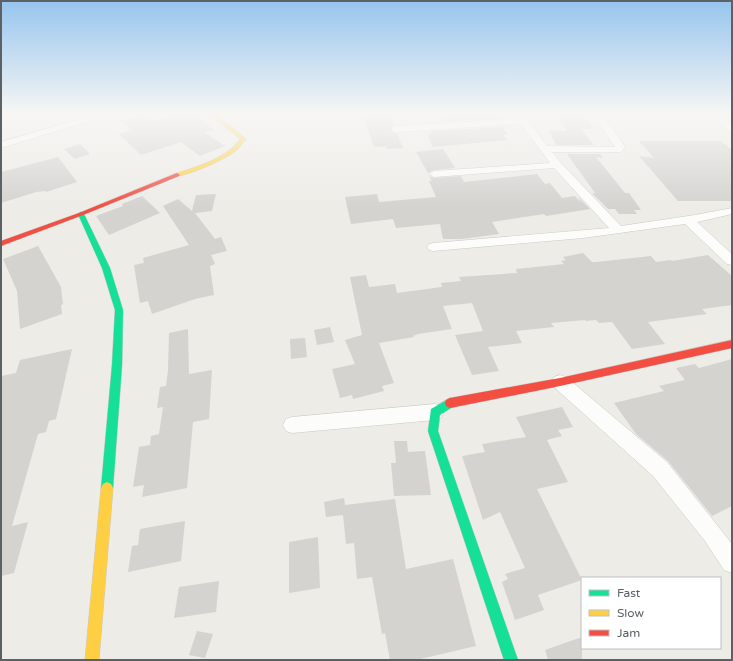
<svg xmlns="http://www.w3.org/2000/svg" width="733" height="661" font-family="'Varela Round',sans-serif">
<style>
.building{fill:#d4d3d0}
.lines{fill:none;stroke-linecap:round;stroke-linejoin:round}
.street-casing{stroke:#cacac9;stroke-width:1}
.fast-casing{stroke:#c9c9c8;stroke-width:1}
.slow-casing{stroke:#c9c9c8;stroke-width:1}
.jam-casing{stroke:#c9c9c8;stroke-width:1}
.street{fill:#fcfcfb;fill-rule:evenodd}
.fast{fill:#16e098;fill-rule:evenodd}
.slow{fill:#ffcf43;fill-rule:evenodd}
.jam{fill:#f24e42;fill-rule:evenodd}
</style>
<rect width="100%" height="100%" fill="#edece7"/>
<g class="building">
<path d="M175 114H193L214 130 204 132 225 146 200 156 181 142 141 155 119 134 133 130 121 121 142 115 151 121Z"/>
<path d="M390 114 394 125 390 129 394 133H397L403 148 387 149 386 146 374 147 363 116Z"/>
<path d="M449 114H492L496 119 441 122Z"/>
<path d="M555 114H583L594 129H581L594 145H556L549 130 567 131Z"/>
<path d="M502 127 508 135H503L507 140 433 147 428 136 432 131Z"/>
<path d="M639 141H721L732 150V201H678L639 156 654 158Z"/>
<path d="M80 144 90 154 75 159 64 149Z"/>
<path d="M443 149 455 168 434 170 428 173 416 152Z"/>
<path d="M567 154H600L603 158 596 157 625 193H629L641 210H634L637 214H619L615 209H608L592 193H595Z"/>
<path d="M58 157 77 182 46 192 45 191 36 192 1 203V172Z"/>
<path d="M537 174 545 184 550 183 562 198 575 196 581 203 578 197 590 209 546 216 544 214 492 222 499 234 462 239H443L440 224 396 228 393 219 351 224 345 197 377 194 379 202 436 197 429 181H432L429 176 434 178 461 176 464 182Z"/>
<path d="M216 194 212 211 195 213 215 239 221 237 227 251 211 255 215 264 210 266 214 295 195 299 152 314 148 301 140 303 134 265 144 263 143 258 189 245 163 206 178 199 192 211 196 195Z"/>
<path d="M142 196 160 213 109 235 96 216 123 206 122 204Z"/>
<path d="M38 246 61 287 63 304 61 305 62 314 20 329 17 291 3 259Z"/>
<path d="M583 253 592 262H596L651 256 656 262 671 260 672 261 708 255 732 276V305L702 309 707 314 648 322 665 344 632 349 612 322 599 323 596 320 586 321 585 320 551 323 554 327 516 331 522 343 488 347 499 371 472 375 455 335 483 331 472 303 443 306 452 329 418 334 413 336 414 337 379 343 394 383 382 386 384 391 353 399 352 395 340 398 332 369 355 364 345 340 362 335 350 277 366 275 369 287 395 284 397 293 442 287 441 283 461 281 459 277 517 273 516 269 564 264 561 261 566 260 563 257Z"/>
<path d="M330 327 334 342 317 345 314 330Z"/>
<path d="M188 329 189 374 212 370 209 419 193 422 187 488 142 497 144 485 133 487 139 447 150 445 151 436 159 434 163 407 157 408 160 387 166 386 168 370 169 333Z"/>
<path d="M305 338 307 357 291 359 290 339Z"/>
<path d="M72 349 56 419 49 421 46 432 38 434 12 526 28 522 14 573 1 576V376L16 373 20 360Z"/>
<path d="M732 359V506L712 516 668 461 636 434 614 403 664 391 659 386 685 380 676 368 695 364 699 368Z"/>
<path d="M562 407 573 427 558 430 562 436 547 440 568 482 537 489 582 580 538 595 544 610 515 620 502 582 508 579 505 574 525 568 500 512 483 520 462 456 485 452 482 444 526 437 516 417Z"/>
<path d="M394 441H407L408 452 425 451 431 495 394 496 391 463H396Z"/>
<path d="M344 498 345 505 395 499 406 569 453 559 476 646 416 660H390L385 633 382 634 372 577 357 579 354 543 346 544 343 515 326 517 324 502Z"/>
<path d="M185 521 181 561 128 572 132 546 138 545 140 529Z"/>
<path d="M318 537 320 588 289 593V542Z"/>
<path d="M219 581 216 612 174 618 179 587Z"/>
<path d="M197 631 213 634 205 658 189 655Z"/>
<path d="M582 637V660H548L545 650Z"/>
</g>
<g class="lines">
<g class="street-casing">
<g id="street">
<path d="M98 114H112L1 148V142Z"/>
<path d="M514 114H523L547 146 615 147 593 114H602L625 147 621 152H552L561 163 621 226 695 215 732 208V214L697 222 732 254V265L727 264 685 224 583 238 433 251 429 250 427 247 429 244 433 243 609 228 554 168 434 177 429 174 434 171 550 163 521 124 395 132 391 129 395 126 517 119Z"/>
<path d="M709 114H719L732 125V132L729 131Z"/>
<path d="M560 375 566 377 667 462 732 544V573L724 570 705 541 653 476 554 387 552 382 554 377Z"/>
<path d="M435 404 441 406 444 412 441 418 435 420 292 433 286 431 283 425 286 419 292 417Z"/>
</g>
</g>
<g class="fast-casing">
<g id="fast">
<path d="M81 212 84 214 110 268 123 310 122 365 113 488 111 492 107 494 103 492 101 488 112 365 115 310 102 268 78 214Z"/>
<path d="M450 398 454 400 455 403 454 406 440 415 438 431 518 660H504L428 431 431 409Z"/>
</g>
</g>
<g class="slow-casing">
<g id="slow">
<path d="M209 114H215L246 139C242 144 239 149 233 153 223 160 186 177 175 176V174C197 166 226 159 240 139Z"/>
<path d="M107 482 111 484 113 488 99 660H85L101 488 103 484Z"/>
</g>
</g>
<g class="jam-casing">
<g id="jam">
<path d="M177 173 180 175 179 176 83 215 1 246V241L79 213Z"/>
<path d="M732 340V348L560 386 450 408 446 406 445 403 446 400 450 398 560 378Z"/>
</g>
</g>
<use href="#street" class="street"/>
<use href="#fast" class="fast"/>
<use href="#slow" class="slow"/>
<use href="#jam" class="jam"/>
</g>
<linearGradient id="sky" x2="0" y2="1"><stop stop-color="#96c5ee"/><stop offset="0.55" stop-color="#f7f6f4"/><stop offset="1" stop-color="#f7f6f4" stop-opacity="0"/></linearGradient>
<rect width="733" height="207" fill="url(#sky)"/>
<rect width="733" height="661" fill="none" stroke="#5c6166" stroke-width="4"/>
<rect x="581" y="577" width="140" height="72" fill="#ffffff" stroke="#bec0c2"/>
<rect x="589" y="590" width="20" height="6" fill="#16e098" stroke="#bec0c2"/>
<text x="617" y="597" font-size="12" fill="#5c6166">Fast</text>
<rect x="589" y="610" width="20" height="6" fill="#ffcf43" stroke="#bec0c2"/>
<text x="617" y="617" font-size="12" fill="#5c6166">Slow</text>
<rect x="589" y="630" width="20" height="6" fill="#f24e42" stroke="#bec0c2"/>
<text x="617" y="637" font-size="12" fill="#5c6166">Jam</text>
</svg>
